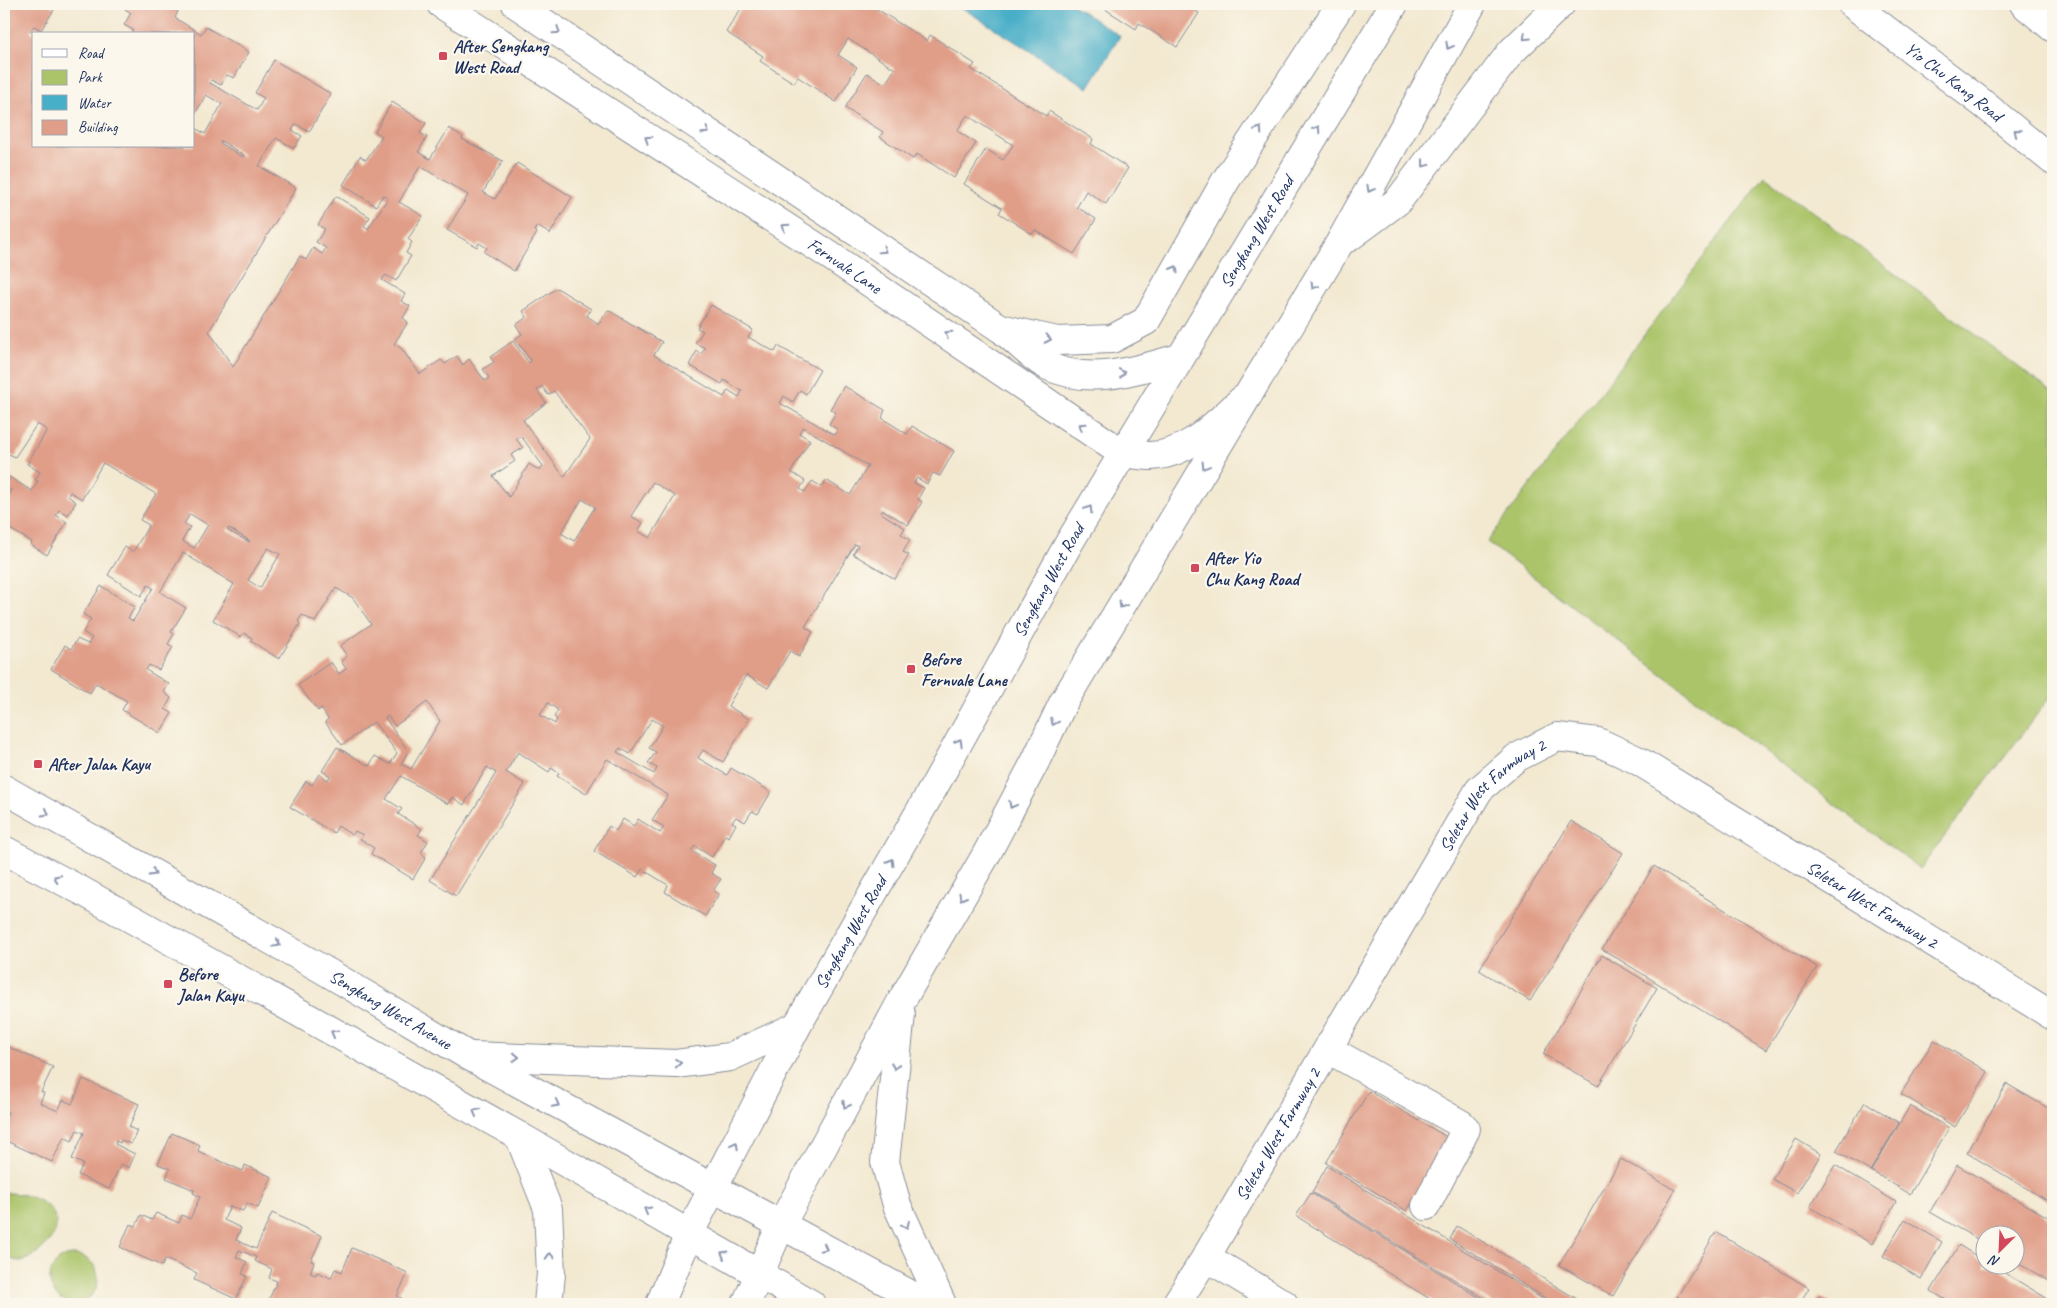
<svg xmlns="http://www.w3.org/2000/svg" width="2057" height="1308" font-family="Caveat,sans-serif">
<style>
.green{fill:#abc469;stroke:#637a64}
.water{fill:#48afc8;stroke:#326f93}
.building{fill:#e09e88;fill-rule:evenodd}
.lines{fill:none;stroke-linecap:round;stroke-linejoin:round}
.minor-casing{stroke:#878c98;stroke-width:30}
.major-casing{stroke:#878c98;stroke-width:30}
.minor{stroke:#fff;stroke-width:28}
.major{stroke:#fff;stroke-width:28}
.oneway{stroke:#8d97ae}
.poi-dot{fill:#d1495b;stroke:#fbf7ec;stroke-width:2}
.labels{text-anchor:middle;stroke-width:4.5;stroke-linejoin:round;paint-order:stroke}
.poi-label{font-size:18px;font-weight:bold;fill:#1b2f5e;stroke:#fbf7ec;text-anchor:start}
.street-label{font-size:18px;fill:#1b2f5e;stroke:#fbf7ec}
</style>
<rect width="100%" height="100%" fill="#fbf7ec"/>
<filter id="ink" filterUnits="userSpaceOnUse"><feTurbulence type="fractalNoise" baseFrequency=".02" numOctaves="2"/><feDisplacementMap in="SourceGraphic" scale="10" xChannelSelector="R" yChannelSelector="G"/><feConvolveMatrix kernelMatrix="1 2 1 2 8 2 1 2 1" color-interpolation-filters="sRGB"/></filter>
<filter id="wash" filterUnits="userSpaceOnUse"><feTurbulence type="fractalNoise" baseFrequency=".0096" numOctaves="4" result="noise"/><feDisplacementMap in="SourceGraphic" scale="20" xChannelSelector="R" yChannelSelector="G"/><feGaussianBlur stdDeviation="1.12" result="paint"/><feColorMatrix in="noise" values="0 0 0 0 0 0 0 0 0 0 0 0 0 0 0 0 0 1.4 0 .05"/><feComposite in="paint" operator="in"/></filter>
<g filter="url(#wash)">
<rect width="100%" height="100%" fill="#f3e9d1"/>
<g class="green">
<path d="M1765 176 2053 393V693L1920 869 1487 542Z"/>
<path d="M4 1193C38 1192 78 1215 42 1249 37 1254 26 1261 19 1261 14 1261 8 1257 4 1256Z"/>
<circle cx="74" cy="1279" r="24"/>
</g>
<path class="water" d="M956 4H1071L1120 36 1088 88Z"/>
<g id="blocks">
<g class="building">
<path d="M4 4H51L50 5 55 8 41 30 34 26 30 31 34 34V146H194V127L205 134 222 104 206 95 194 116V34H131L133 30 124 25 131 13 125 9 128 4H165L178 11 175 18 201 34 206 27 249 52 234 78 227 75 221 85 211 80 210 83 257 110 264 98 255 93 274 60 331 94 309 132 296 124 292 130 302 136 294 148 276 138 259 166 296 188 209 331 233 367 300 256 306 260 313 248 322 254 326 248 316 242 325 229 318 225 336 196 370 217 364 226 368 229 388 198 383 195 376 206 343 185 360 156 366 160 382 136 375 132 392 102 426 123 420 133 427 137 418 152 430 159 449 128 463 137 462 139 503 161 483 192 495 199 517 163 572 197 550 234 537 226 534 231 537 233 514 271 484 252 487 248 479 243 477 247 447 230 468 195 420 166 399 202 423 216 408 239 412 242 406 253 411 256 396 281 386 275 382 280 405 294 401 301 410 306 403 318 408 322 394 344 401 348 420 374 441 360 445 364 457 356 463 365 469 359 485 381 489 378 483 369 494 362 490 357 513 341 529 363 531 361 515 339 522 334 516 325 527 317 523 311 557 288 591 309 587 316 599 324 608 310 662 342 654 355 724 397 728 390 739 397 742 391 724 380 722 384 689 365 697 351 701 354 705 348 695 343 703 331 697 328 711 305 753 330 748 337 775 352 778 346 820 370 806 394 800 390 793 402 784 396 780 403 835 435 838 430 829 424 836 412 830 409 844 386 885 410 882 418 907 434 912 426 954 451 940 476 933 473 927 484 917 478 914 483 924 488 918 499 922 502 908 525 883 510 881 513 905 528 901 534 910 540 903 552 909 555 895 579 853 554 858 546 855 544 805 627 813 632 799 657 790 651 768 688 746 675 728 706 749 719 723 762 703 750 698 758 727 775 731 768 771 792 758 814 752 811 745 822 736 817 732 822 736 824 729 837 725 835 712 857 695 846 691 851 715 865 711 873 721 879 713 891 719 894 705 916 665 892 668 885 642 869 637 877 594 851 609 826 616 831 623 819 634 826 638 819 660 833 664 827 652 820 668 795 607 759 586 794 557 776 559 773 551 768 549 772 518 752 506 772 525 784 456 896 430 880 496 773 487 767 464 805 452 797 448 804 401 776 386 799 402 809 398 814 422 829 418 835 428 841 421 853 426 857 413 879 371 854 374 848 360 839 363 835 355 831 352 835 338 826 334 833 290 807 306 781 312 785 319 774 328 780 330 776 322 771 337 747 369 766 375 756 390 764 397 753 374 722 342 745 325 722 328 719 321 708 318 711 298 685 331 662 339 674 346 669 341 661 347 656 340 646 371 624 353 598 336 588 315 622 302 615 298 621 300 624 279 659 251 641 252 638 244 633 241 637 213 620 234 584 183 553 160 592 186 608 171 632 174 634 168 644 173 647 159 670 149 665 146 670 169 684 164 692 171 698 165 709 172 713 160 733 122 710 127 701 96 683 90 693 51 669 65 645 71 649 77 639 88 644 92 638 83 632 91 619 83 614 101 586 135 607 128 618 133 621 153 588 148 585 141 596 108 575 125 547 133 552 149 525 140 520 156 494 103 463 82 499 70 492 68 496 76 502 68 515 59 510 56 515 67 522 47 555 31 545 32 542 10 529 8 532 4 529V502L11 490 4 485V474L32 491 38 481 35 480 40 472 27 464 47 430 37 424 15 457 9 454 4 462ZM221 141 244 155 243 157 220 143ZM542 386 548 395 554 391 590 439 564 477 523 420 546 403 537 390ZM803 427 868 466 850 495 826 480 822 487 812 481 805 492 800 489 805 481 791 472 810 440 799 433ZM521 436 543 466 540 471 529 464 509 497 493 476 515 461 511 455 523 448 516 439ZM653 482 675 496 650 538 638 531 643 523 631 516ZM582 499 595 507 574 541 561 533ZM190 514 208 525 194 548 182 541 190 527 184 524ZM229 528 250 541 249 542 227 530ZM268 548 280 554 260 588 248 580ZM427 702 440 721 411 769 401 764 408 751 385 718 388 716 395 726ZM548 703 558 710 554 717 557 719 555 724 540 715ZM652 719 663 726 649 748 656 752 648 763 657 768 654 774 617 752 620 748 630 754Z"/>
<path d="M744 4H757L765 9 768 4H869L927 41 930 35 975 64 971 69 1046 116 1049 111 1093 139 1091 144 1128 168 1106 204 1086 191 1077 207 1096 219 1074 254 1035 230 1032 234 999 213 1002 208 964 184 986 149 1003 160 1013 145 967 115 957 131 976 143 954 178 917 154 913 159 880 137 883 132 845 108 867 73 885 84 895 69 848 39 838 55 857 67 836 102 798 77 794 83 760 61 763 56 726 32Z"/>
<path d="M1103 4H1185L1199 13 1177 47 1139 23 1136 29 1102 7Z"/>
<path d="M1571 821 1623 853 1530 1001 1479 970Z"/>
<path d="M1654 866 1817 967 1766 1050 1602 949Z"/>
<path d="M1602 955 1657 988 1598 1086 1543 1054Z"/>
<path d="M1934 1040 1988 1072 1955 1127 1901 1094Z"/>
<path d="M4 1045 53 1067 41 1092 44 1093 40 1103 58 1111 63 1100 72 1104 83 1079 139 1104 129 1127 137 1131 131 1144 121 1140 120 1143 116 1141 115 1144 135 1154 129 1168 121 1164 109 1189 78 1175 83 1164 72 1159 84 1133 77 1130 72 1141 64 1137 52 1162 4 1140V1121L8 1112 4 1110Z"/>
<path d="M2007 1084 2053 1111V1204L1967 1153Z"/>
<path d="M1369 1091 1450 1139 1407 1211 1326 1163Z"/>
<path d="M1865 1102 1899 1123 1870 1171 1836 1151Z"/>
<path d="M1910 1106 1949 1128 1910 1194 1871 1171Z"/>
<path d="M172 1133 200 1145 198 1151 243 1171 245 1165 272 1177 258 1208 247 1203 243 1211 230 1206 224 1220 241 1228 236 1240 256 1249 272 1213 322 1236 311 1261 314 1262 310 1273 316 1275 317 1272 331 1278 335 1269 342 1272 352 1248 408 1273 397 1296 405 1300 404 1304H353L346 1301 345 1304H267L277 1281 269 1278 272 1269 255 1261 256 1257 239 1250 236 1257 247 1262 242 1274 247 1276 236 1299 194 1280 197 1273 165 1259 162 1266 120 1247 130 1224 136 1226 141 1215 152 1220 156 1213 179 1223 182 1215 190 1219 200 1197 193 1193 194 1190 166 1178 170 1169 158 1164Z"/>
<path d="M1796 1139 1821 1154 1797 1193 1772 1179Z"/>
<path d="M1621 1159 1675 1190 1613 1296 1559 1265Z"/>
<path d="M1835 1165 1896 1202 1872 1244 1810 1207Z"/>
<path d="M1957 1165 2053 1220V1283L2014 1261V1236H1984V1243L1930 1212Z"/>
<path d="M1327 1166 1551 1304H1494L1312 1192Z"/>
<path d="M1311 1193 1490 1304H1438L1296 1216Z"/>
<path d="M1905 1219 1942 1242 1921 1279 1883 1256Z"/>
<path d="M1457 1226 1585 1304H1555L1450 1239Z"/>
<path d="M1716 1232 1809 1288 1799 1304H1673Z"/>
<path d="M1959 1245 1984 1261V1266H1993L2048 1299 2045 1304H1953L1931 1291Z"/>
<path d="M1819 1296 1833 1304H1814Z"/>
</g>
</g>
</g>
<g filter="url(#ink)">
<use href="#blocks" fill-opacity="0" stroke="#878c98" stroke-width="1"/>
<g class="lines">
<g class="minor-casing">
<g id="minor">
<path id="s1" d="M441 4 826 253 1122 453C1131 454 1141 456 1150 456 1188 455 1215 424 1242 400"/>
<path d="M516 4 1000 328"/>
<path d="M1328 1049 1461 1124 1466 1129 1426 1206"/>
<path d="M1206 1257 1284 1304"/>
<path id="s2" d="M1176 1304 1206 1257 1479 790 1516 758 1557 737 1598 742 1637 760 2053 1016"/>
</g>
</g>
<g class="major-casing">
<g id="major">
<path id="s3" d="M1852 4 1981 102 2053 161"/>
<path d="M2024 4 2053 28"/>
<path d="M1348 238 1398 201 1511 52 1561 4"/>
<path d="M1000 328 1057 341 1112 339 1146 321 1226 180 1341 4"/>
<path d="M1006 333C1019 343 1033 359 1048 366 1091 386 1137 370 1179 358"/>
<path id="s4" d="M4 789 322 969 467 1055 928 1304"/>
<path d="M4 850 82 891 519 1136 811 1304"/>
<path d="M901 1014 885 1162 897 1205 942 1304"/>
<path d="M473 1056 676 1064 730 1057 797 1026"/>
<path d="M519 1136 548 1209 551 1274 548 1304"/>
<path id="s5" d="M660 1304 689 1234 797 1026 935 785 1069 543 1394 4"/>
<path d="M746 1304 781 1225 902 1000 986 855 1035 762 1063 703 1339 244 1472 4"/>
</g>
</g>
<use href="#minor" class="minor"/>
<use href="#major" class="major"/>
</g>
<defs><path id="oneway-chevron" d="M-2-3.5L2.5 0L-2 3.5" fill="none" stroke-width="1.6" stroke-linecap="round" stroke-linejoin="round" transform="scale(1.25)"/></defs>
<g class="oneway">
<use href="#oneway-chevron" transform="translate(557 31) rotate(34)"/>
<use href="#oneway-chevron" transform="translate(1526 37) rotate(136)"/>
<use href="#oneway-chevron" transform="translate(1449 46) rotate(119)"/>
<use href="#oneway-chevron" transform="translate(1317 129) rotate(-59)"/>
<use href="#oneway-chevron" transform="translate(1259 130) rotate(-57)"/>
<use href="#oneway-chevron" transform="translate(706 131) rotate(34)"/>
<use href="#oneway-chevron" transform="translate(2017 132) rotate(-141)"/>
<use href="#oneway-chevron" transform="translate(648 139) rotate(-147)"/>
<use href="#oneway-chevron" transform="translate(1425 164) rotate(127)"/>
<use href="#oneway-chevron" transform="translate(1370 189) rotate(119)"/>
<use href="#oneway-chevron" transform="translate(785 227) rotate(-147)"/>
<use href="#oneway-chevron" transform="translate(883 250) rotate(34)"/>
<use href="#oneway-chevron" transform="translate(1175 269) rotate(-60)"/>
<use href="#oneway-chevron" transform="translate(1314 286) rotate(121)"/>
<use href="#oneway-chevron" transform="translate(948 334) rotate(-147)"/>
<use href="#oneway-chevron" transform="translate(1048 339) rotate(12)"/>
<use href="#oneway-chevron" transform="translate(1122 373) rotate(-9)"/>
<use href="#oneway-chevron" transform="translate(1082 426) rotate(-146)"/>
<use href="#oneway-chevron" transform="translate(1205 466) rotate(121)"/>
<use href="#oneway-chevron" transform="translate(1089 509) rotate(-59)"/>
<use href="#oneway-chevron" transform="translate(1122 605) rotate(121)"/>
<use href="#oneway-chevron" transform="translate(1054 722) rotate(115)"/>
<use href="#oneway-chevron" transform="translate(959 742) rotate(-61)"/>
<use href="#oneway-chevron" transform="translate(1012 805) rotate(118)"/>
<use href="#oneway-chevron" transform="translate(46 813) rotate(30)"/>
<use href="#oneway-chevron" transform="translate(891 862) rotate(-60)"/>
<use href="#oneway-chevron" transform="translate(153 873) rotate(30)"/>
<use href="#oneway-chevron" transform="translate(57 878) rotate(-153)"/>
<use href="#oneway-chevron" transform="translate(962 897) rotate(120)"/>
<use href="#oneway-chevron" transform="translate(277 944) rotate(29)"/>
<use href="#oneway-chevron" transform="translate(334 1033) rotate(-151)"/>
<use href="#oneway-chevron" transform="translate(516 1057) rotate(2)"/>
<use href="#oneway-chevron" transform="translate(678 1063) rotate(-4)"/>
<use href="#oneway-chevron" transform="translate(895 1066) rotate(96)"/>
<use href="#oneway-chevron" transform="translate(556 1104) rotate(28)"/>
<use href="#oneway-chevron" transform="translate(846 1105) rotate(118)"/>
<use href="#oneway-chevron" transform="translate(476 1112) rotate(-151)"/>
<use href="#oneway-chevron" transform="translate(735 1145) rotate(-62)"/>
<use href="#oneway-chevron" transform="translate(647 1210) rotate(-150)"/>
<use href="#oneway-chevron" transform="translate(906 1225) rotate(65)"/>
<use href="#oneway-chevron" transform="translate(824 1248) rotate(28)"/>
<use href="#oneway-chevron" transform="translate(724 1254) rotate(-150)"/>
<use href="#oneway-chevron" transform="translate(550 1256) rotate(-92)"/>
</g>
</g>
<g class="poi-dot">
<rect x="438" y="51" width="10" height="10" rx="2.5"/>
<rect x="1190" y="563" width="10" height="10" rx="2.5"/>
<rect x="906" y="664" width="10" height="10" rx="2.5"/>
<rect x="33" y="759" width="10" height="10" rx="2.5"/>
<rect x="163" y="979" width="10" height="10" rx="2.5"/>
</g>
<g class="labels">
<g class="poi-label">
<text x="453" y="52">After Sengkang<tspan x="453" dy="21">West Road</tspan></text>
<text x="1205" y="564">After Yio<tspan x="1205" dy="21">Chu Kang Road</tspan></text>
<text x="921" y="665">Before<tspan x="921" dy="21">Fernvale Lane</tspan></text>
<text x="48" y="770">After Jalan Kayu</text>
<text x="178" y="980">Before<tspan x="178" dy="21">Jalan Kayu</tspan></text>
</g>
<g class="street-label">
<text dy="6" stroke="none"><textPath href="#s3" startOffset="128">Yio Chu Kang Road</textPath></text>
<text dy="6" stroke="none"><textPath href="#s5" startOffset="1228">Sengkang West Road</textPath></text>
<text dy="6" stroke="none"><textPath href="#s1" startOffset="481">Fernvale Lane</textPath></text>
<text dy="6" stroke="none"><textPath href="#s5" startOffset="822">Sengkang West Road</textPath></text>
<text dy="6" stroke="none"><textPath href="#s2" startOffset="602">Seletar West Farmway 2</textPath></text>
<text dy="6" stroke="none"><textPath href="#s2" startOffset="1052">Seletar West Farmway 2</textPath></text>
<text dy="6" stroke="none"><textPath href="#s5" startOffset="418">Sengkang West Road</textPath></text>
<text dy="6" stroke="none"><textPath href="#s4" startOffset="445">Sengkang West Avenue</textPath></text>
<text dy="6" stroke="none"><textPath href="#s2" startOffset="198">Seletar West Farmway 2</textPath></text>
</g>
</g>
<rect width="2057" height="1308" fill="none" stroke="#fbf7ec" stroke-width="20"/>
<rect x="32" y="32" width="162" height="115" fill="#fbf7ec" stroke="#a1a7b3"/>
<rect x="42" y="49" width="25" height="8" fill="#ffffff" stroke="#a1a7b3"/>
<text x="78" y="58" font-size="15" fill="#1b2f5e">Road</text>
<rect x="42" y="70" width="25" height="15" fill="#abc469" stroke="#a1a7b3"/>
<text x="78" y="82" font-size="15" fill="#1b2f5e">Park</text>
<rect x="42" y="95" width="25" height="15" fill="#48afc8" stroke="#a1a7b3"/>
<text x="78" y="108" font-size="15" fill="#1b2f5e">Water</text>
<rect x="42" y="120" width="25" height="15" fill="#e09e88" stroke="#a1a7b3"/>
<text x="78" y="132" font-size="15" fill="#1b2f5e">Building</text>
<g transform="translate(2000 1250) rotate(204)"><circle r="24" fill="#fbf7ec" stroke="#a1a7b3"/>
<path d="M0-4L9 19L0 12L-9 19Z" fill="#d1495b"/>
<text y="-8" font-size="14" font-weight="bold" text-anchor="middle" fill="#1b2f5e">N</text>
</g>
</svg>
